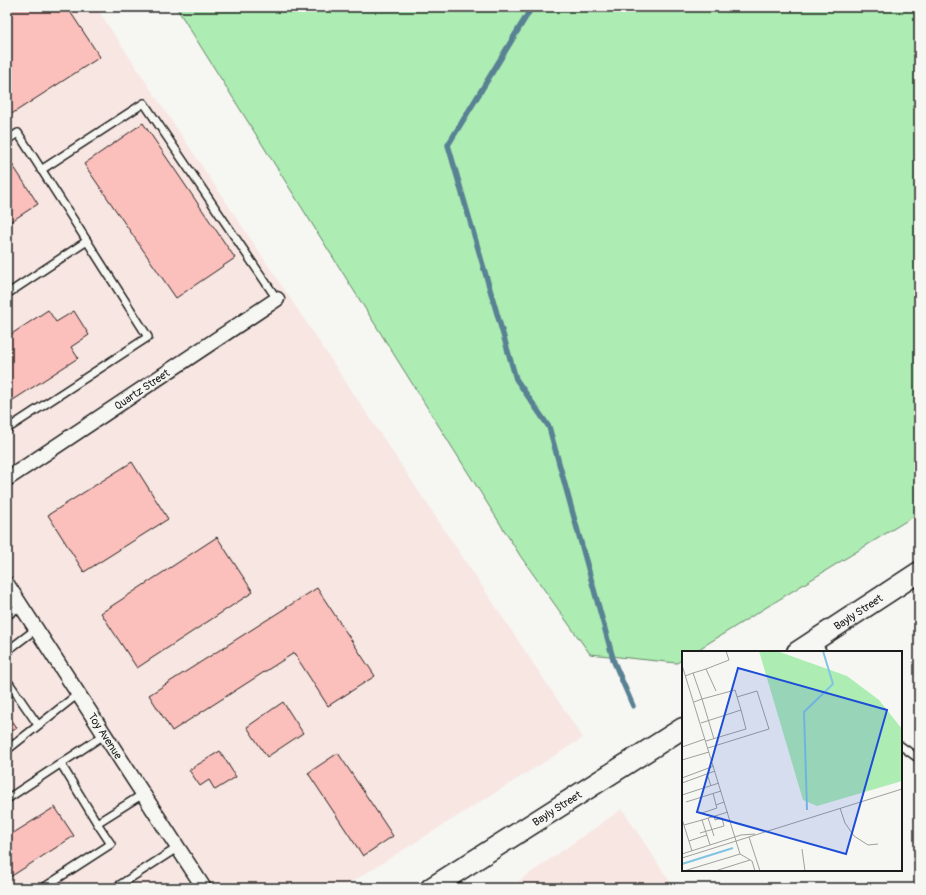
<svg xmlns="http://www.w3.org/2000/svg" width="926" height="895" font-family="Pangolin,sans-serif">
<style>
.built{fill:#f8e6e2}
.green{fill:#adecb3;stroke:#648468}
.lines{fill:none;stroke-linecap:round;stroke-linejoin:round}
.stream{stroke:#598193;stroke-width:5.5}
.building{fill:#fcc0bc;stroke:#1c1c1c}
.service-casing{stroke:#1c1c1c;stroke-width:10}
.minor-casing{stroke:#1c1c1c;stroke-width:17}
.secondary-casing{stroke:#1c1c1c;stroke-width:23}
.service{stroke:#f6f6f2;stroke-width:7}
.minor{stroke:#f6f6f2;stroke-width:14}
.secondary{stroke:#f6f6f2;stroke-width:20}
.labels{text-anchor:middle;stroke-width:3;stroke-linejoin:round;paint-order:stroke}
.street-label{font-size:11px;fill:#1c1c1c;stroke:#f6f6f2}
.inset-river{fill:none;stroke:#82c4e3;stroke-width:2}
.inset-road{fill:none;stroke:#9f9f9c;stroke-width:1}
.view{fill:#1d4ed8;fill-opacity:0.15;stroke:#1d4ed8;stroke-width:2}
.inset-edge{fill:none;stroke:#1c1c1c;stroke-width:2}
</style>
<rect width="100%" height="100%" fill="#f6f6f2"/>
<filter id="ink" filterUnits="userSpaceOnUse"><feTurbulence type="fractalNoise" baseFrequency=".025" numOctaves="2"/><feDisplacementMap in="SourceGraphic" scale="8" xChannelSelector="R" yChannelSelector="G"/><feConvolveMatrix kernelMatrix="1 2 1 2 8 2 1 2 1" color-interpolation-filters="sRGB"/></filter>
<g filter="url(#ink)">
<g class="built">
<path d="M7 7H96L583 738 342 888H7Z"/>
<path d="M622 809 674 888H509Z"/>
</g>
<path class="green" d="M176 7H919V513L694 652H683V659L677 663 590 654 521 557Z"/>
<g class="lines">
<path class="stream" d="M532 7 448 145 516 379 549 427 614 662 633 706"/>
</g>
<g class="building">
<path d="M7 7H67L100 57 7 117Z"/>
<path d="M143 123 235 258 176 298 84 164Z"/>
<path d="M12 164 38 204 7 224V167Z"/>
<path d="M48 310 56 322 74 311 89 335 71 347 78 358 7 404V337Z"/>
<path d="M132 462 168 519 84 572 48 515Z"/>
<path d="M217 537 253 592 137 668 101 613Z"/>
<path d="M317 588 375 676 328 706 294 653 172 731 149 695Z"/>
<path d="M283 702 303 733 267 757 247 727Z"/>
<path d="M7 712 17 728 7 734Z"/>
<path d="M220 751 236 777 215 790 209 780 200 786 189 770Z"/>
<path d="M338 753 393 836 363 856 308 773Z"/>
<path d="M55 807 74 836 7 879V837Z"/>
</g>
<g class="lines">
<g class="service-casing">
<g id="service">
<path d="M7 140 18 133 87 241"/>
<path d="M41 170 144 103 277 299"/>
<path d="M7 294 87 241 148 337 7 429"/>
<path d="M7 616 21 605"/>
<path d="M816 642 823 652"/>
<path d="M7 651 36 629"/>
<path d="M7 680 38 725"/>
<path d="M901 746 919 759"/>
<path d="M7 750 78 694"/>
<path d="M61 764 97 823"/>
<path d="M7 799 104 735"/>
<path d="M43 888 111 844 97 823 143 794"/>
<path d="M115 888 177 848"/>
</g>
</g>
<g class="minor-casing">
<g id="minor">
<path id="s1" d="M7 479 277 299"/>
<path id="s2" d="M7 584 204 888"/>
</g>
</g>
<g class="secondary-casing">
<g id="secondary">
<path id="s3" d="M797 652 919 572"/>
<path id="s4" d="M431 888 683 728"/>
</g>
</g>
<use href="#service" class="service"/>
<use href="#minor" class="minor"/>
<use href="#secondary" class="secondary"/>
</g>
</g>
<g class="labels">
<g class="street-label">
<text dy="4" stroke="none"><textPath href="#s1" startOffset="162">Quartz Street</textPath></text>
<text dy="4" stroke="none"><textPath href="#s3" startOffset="73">Bayly Street</textPath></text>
<text dy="4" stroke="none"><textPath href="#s2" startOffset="181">Toy Avenue</textPath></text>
<text dy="4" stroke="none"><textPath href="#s4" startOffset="149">Bayly Street</textPath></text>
</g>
</g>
<g transform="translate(682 651)">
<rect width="220" height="220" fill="#f6f6f2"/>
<path d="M77 0H95L165 25 197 49 220 78V130L135 155 121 149Z" fill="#adecb3"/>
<path class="inset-river" d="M125 159 122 61 151 33 141 0M0 213 51 197"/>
<path class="inset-road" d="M0 14 58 203 2 220M24 18 47 9 44 0M11 22 24 18 34 40M3 25 11 22 20 48 53 39 59 59M12 51 20 48 32 88M19 72 59 59 64 78 24 90M0 96 23 88M26 97 87 78 75 40 55 46M0 109 27 101M25 123 29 135M0 127 32 115M0 132 33 120M31 142 34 154M0 144 37 132M4 151 39 140M158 157 163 172 172 185 186 194 196 193M20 162 35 157 34 154 42 151M26 167 32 185M0 168 10 200M2 174 20 169M18 182 42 175 40 167 33 169 32 165M67 186 78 220M7 190 25 184M28 194 20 169 46 161M120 198 123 220M0 203 59 184 73 183M58 203 70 210 73 220M0 207 220 138M33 220 68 209"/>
<path class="view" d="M56 17 205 59 164 203 15 161Z"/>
<rect width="220" height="220" class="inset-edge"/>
</g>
<rect width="926" height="895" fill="none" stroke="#f6f6f2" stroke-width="24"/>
<rect x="12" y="12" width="902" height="871" fill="none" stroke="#1c1c1c" stroke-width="1.5" filter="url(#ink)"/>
</svg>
